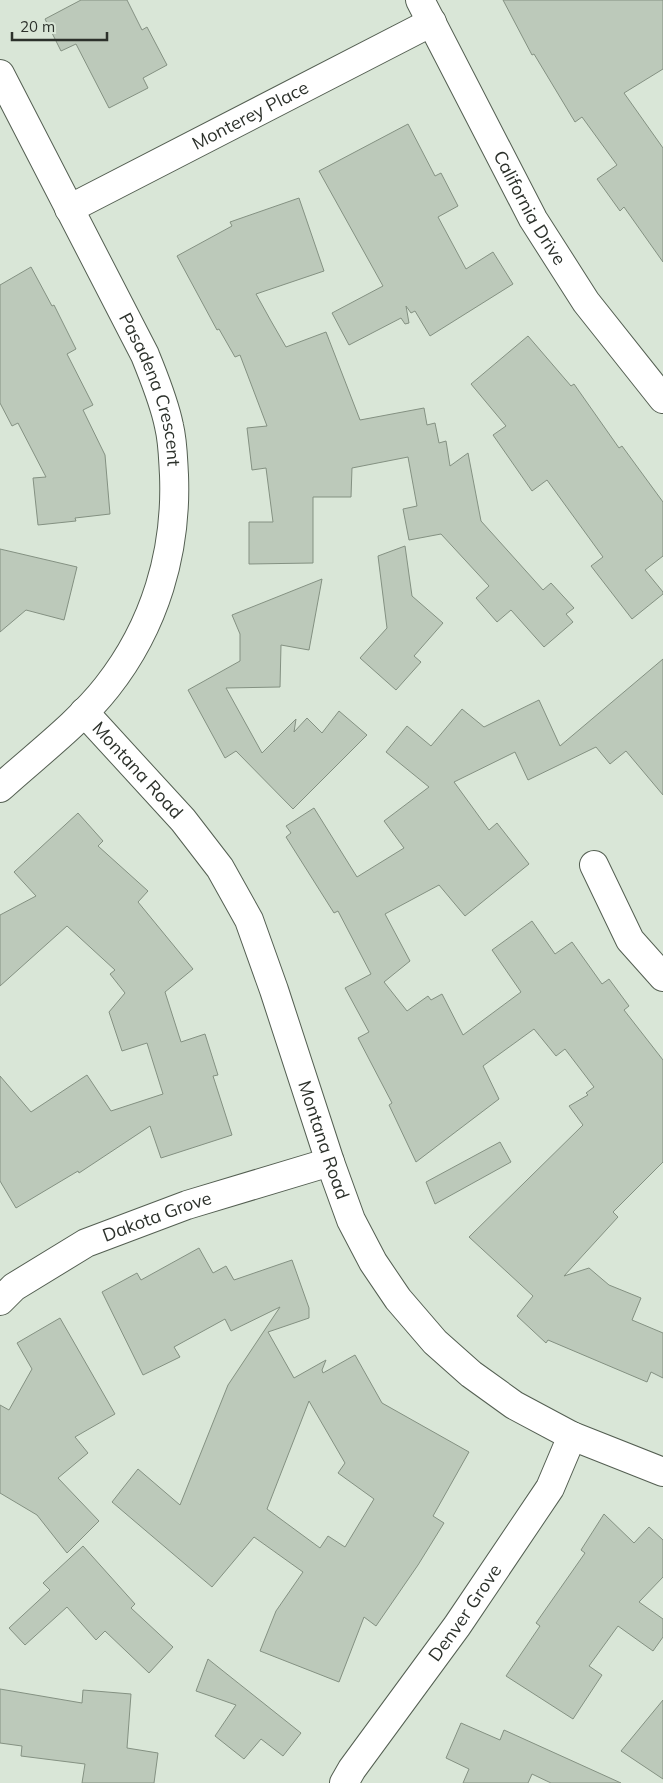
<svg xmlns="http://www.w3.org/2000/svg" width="663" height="1783" font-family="Mulish,sans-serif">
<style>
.building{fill:#bcc9ba;stroke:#849182;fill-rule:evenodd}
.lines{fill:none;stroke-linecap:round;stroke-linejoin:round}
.minor-casing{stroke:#545f52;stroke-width:30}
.tertiary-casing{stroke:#545f52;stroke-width:30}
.minor{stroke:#fff;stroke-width:28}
.tertiary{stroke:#fff;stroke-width:28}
.labels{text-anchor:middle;stroke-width:5;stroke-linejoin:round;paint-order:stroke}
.street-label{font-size:18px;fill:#2c312b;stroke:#d9e6d7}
</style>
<rect width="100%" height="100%" fill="#d9e6d7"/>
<g class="building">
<path d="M81 0H127L142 30 147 27 167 65 143 78 148 88 109 108 76 44 61 51 45 19Z"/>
<path d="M503 0H663V69L624 93 663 148V262L624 207 620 211 597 179 617 165 582 117 575 122 534 54 532 55Z"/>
<path d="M408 124 435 176 441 173 458 206 438 217 466 269 493 252 513 284 430 336 415 311 411 313 406 306 409 323 405 324 401 318 349 345 332 313 383 286 319 171Z"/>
<path d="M299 198 324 271 256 294 271 321 286 347 326 332 360 420 424 408 427 425 435 423 439 443 446 441 450 466 468 453 481 521 543 590 551 583 574 608 566 614 573 622 544 647 511 610 497 622 476 598 489 586 441 534 409 540 403 509 417 506 408 457 352 468 351 497H313V563L249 564V522H273L266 468 252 470 247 428 267 426 240 355 235 357 219 329 217 330 177 256 232 226 230 222Z"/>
<path d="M31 267 52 306 54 305 76 349 67 354 93 405 83 410 105 455 110 514 75 518 76 521 38 525 33 478 46 477 18 423 12 426 0 403V285Z"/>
<path d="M528 336 571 386 574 384 619 448 622 446 663 502V556L645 570 663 592V594L632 619 591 566 603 557 547 480 532 491 493 435 506 426 471 384Z"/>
<path d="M405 546 412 596 443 623 414 656 421 662 396 690 360 658 387 628 378 556Z"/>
<path d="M0 549 77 567 64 620 26 610 0 632Z"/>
<path d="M322 579 309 650 281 645 280 687 226 688 262 753 296 719 294 732 307 718 322 733 339 711 367 735 293 809 236 751 225 758 188 690 240 661V634L232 615Z"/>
<path d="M663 659V795L626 751 610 764 596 747 528 780 515 752 454 782 489 830 497 823 529 864 465 916 439 885 385 914 410 961 384 982 407 1011 428 996 431 1000 442 994 463 1035 521 992 492 950 532 921 555 954 572 942 602 984 609 979 629 1006 624 1010 663 1060V1162L613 1212 618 1217 564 1276 589 1268 609 1285 641 1298 632 1320 663 1333V1378L651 1372 647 1382 548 1340 546 1343 517 1316 533 1296 469 1237 583 1125 569 1106 588 1095 586 1093 594 1087 565 1049 556 1056 534 1029 483 1066 499 1099 416 1162 389 1105 392 1103 358 1038 369 1032 345 988 371 974 338 911 334 913 286 837 291 833 286 826 314 808 357 877 404 848 384 821 429 787 386 752 407 726 431 746 462 709 484 727 539 700 560 746Z"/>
<path d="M78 813 103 841 98 846 148 891 138 902 193 969 165 992 181 1042 205 1034 218 1075 213 1076 232 1135 161 1158 150 1126 79 1173 78 1171 16 1208 0 1181V1076L31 1112 87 1075 111 1111 163 1094 147 1043 122 1051 109 1012 125 993 110 974 115 970 67 926 0 986V915L36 896 14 872Z"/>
<path d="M500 1142 511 1162 435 1204 426 1182Z"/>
<path d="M199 1248 213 1273 226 1266 234 1280 292 1260 309 1308V1318L268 1332 294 1378 326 1360 322 1370 323 1373 355 1355 382 1403 469 1452 433 1516 444 1523 418 1565 376 1626 364 1617 339 1682 260 1651 276 1611 303 1572 254 1537 212 1587 112 1502 138 1469 180 1505 228 1385 280 1307 231 1331 225 1319 174 1347 180 1357 143 1375 102 1292 137 1273 141 1280ZM309 1401 345 1463 338 1473 374 1499 345 1547 328 1536 320 1548 267 1509Z"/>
<path d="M60 1318 115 1414 75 1437 88 1453 58 1478 99 1521 67 1553 37 1515 0 1493V1405L9 1410 32 1369 17 1343Z"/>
<path d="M604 1514 634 1543 649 1527 663 1540V1577L639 1602 663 1619V1637L653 1651 618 1626 589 1666 602 1675 573 1719 506 1676 540 1626 536 1623 585 1553 581 1550Z"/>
<path d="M83 1546 135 1604 131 1608 173 1647 149 1673 105 1631 96 1640 67 1607 25 1645 9 1628 50 1590 43 1583Z"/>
<path d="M208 1659 301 1733 283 1756 261 1739 244 1759 215 1736 236 1705 196 1691Z"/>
<path d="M0 1689 82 1703 83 1690 131 1694 127 1748 158 1753 154 1783H82L85 1764 21 1756 22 1746 0 1743Z"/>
<path d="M663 1700V1779L621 1751Z"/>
<path d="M461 1723 500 1740 504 1730 621 1783H551L532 1774 528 1783H463L469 1769 446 1758Z"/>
</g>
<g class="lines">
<g class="minor-casing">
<g id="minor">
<path id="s1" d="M0 74 145 355C154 378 164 401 169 426 173 442 173 459 174 475 177 552 155 626 107 687 78 724 35 756 0 788"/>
<path id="s2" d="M69 209 432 22"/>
<path id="s3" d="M84 712 183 820 220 868 249 920 274 990 330 1162 351 1220 373 1262 398 1299 435 1342 471 1374 514 1405 572 1436 663 1472"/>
<path d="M594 865 630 940 663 977"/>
<path id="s4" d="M0 1301 14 1287 86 1243 187 1205 330 1162"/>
<path id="s5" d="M344 1783 352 1769 457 1626 550 1488 572 1436"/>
</g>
</g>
<g class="tertiary-casing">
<g id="tertiary">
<path id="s6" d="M420 0 533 219 586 302 663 399"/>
</g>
</g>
<use href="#minor" class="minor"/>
<use href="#tertiary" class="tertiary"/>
</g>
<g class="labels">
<g class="street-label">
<text dy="6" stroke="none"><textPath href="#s2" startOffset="204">Monterey Place</textPath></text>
<text dy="6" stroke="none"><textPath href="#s6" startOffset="235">California Drive</textPath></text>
<text dy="6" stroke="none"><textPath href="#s1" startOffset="351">Pasadena Crescent</textPath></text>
<text dy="6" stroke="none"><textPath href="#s3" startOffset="79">Montana Road</textPath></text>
<text dy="6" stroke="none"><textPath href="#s3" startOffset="499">Montana Road</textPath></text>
<text dy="6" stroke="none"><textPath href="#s4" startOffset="180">Dakota Grove</textPath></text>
<text dy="6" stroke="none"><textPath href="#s5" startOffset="209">Denver Grove</textPath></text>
</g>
</g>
<path d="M12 32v8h95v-8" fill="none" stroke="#2c312b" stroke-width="2.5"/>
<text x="20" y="32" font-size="15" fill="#2c312b" stroke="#d9e6d7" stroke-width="4" paint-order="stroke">20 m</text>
</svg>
